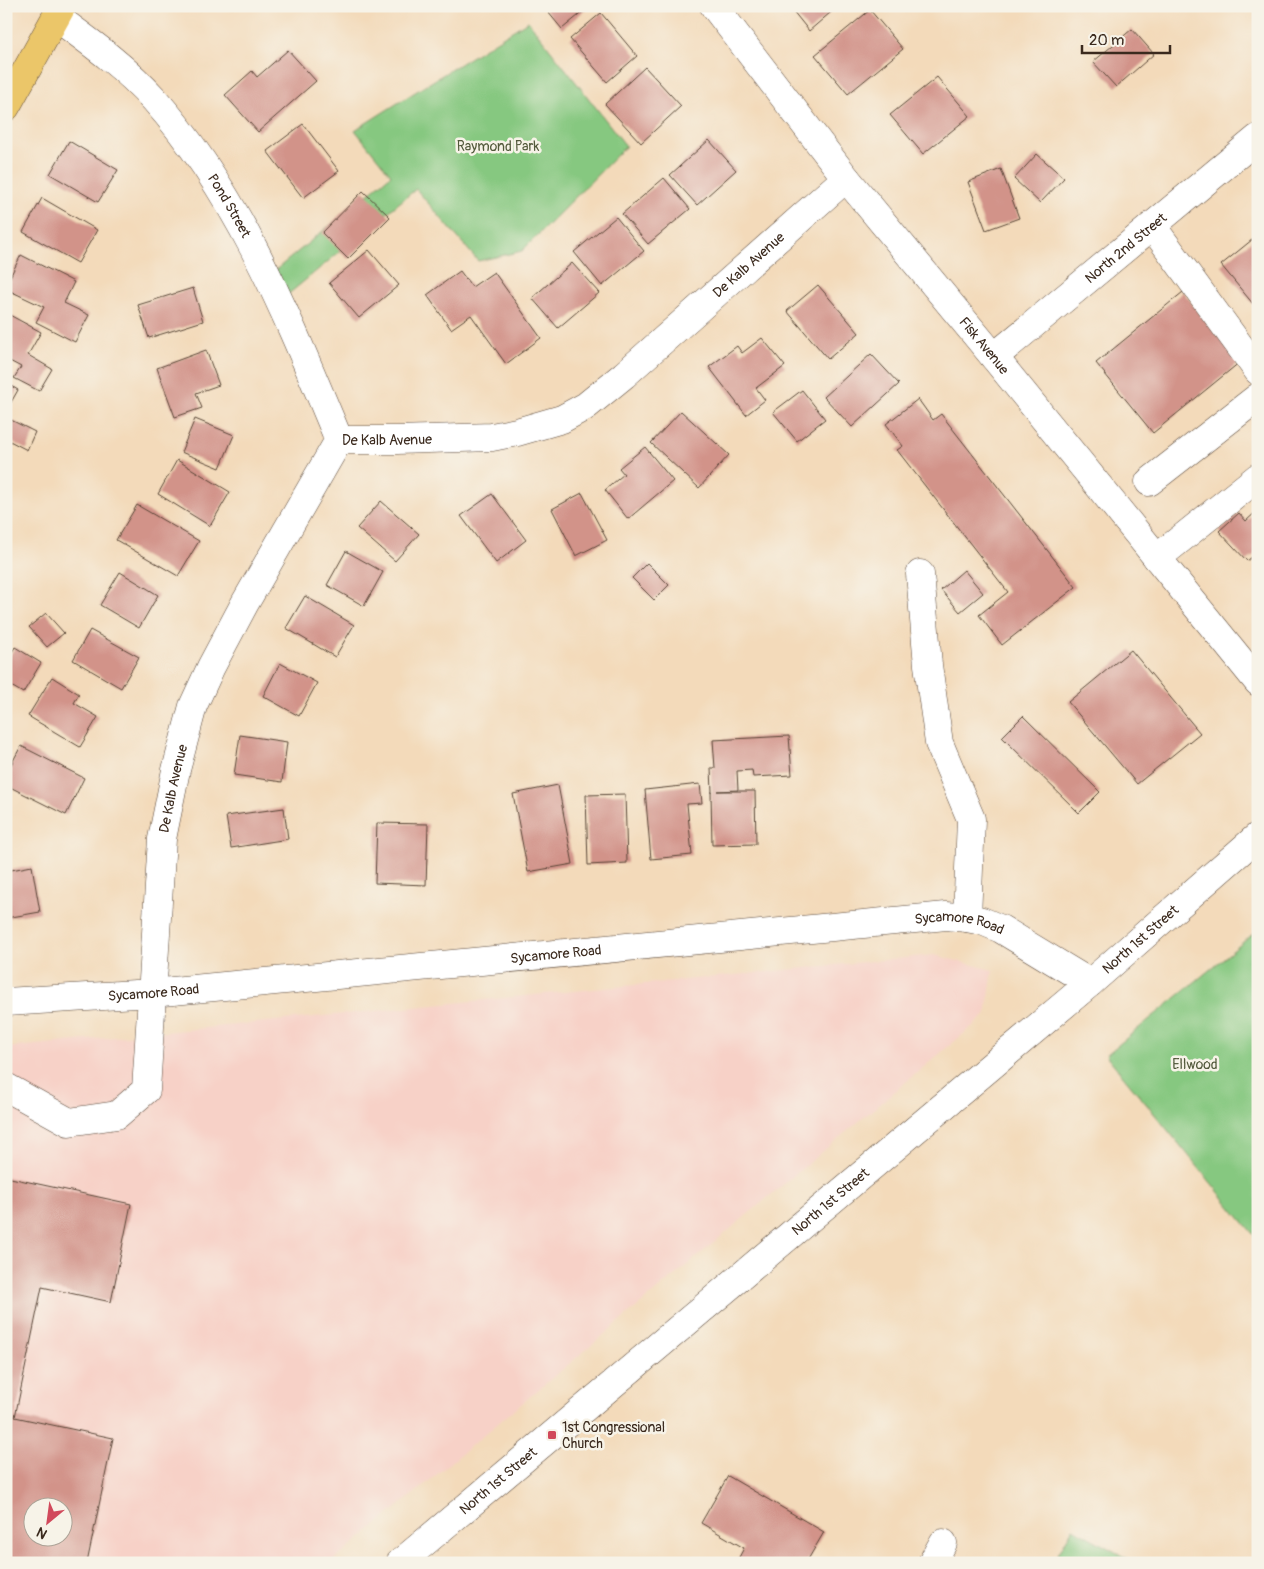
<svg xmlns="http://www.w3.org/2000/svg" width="1264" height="1569" font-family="Pangolin,sans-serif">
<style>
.built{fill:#f7d1c7;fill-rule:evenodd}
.green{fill:#86c880;stroke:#60794f}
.building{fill:#d29389;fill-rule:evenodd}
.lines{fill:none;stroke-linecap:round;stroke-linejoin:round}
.minor-casing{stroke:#574435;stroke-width:29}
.major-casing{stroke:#574435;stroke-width:29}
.minor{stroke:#fff;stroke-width:28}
.major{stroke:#ebc669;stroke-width:28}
.poi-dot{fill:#d1495b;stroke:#f7f3e8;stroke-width:2}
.labels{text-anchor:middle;stroke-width:5;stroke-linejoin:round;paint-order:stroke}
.park-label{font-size:14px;fill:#52593b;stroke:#f7f3e8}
.street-label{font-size:14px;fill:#3b2a1e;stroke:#f7f3e8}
.poi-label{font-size:14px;fill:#3b2a1e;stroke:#f7f3e8;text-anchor:start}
</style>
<rect width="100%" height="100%" fill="#f7f3e8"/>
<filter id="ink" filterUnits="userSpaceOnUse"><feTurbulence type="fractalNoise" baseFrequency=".02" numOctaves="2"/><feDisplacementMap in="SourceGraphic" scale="10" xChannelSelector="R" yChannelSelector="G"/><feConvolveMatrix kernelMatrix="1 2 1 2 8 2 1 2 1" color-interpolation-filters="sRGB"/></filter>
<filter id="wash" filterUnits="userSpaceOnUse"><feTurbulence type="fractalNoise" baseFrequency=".0096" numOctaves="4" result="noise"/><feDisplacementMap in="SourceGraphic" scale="20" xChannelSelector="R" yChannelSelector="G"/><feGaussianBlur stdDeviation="1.12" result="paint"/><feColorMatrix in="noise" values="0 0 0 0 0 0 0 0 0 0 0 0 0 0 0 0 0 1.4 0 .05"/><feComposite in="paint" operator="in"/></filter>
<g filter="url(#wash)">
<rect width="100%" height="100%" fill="#f3daba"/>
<path class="built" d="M934 955 993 970 986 1015 331 1563H6V1048ZM32 1506H62V1536H32Z"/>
<g class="green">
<path d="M528 21 626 146 522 251 478 261 416 189 280 301 267 277 391 175 355 130Z"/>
<path d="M1258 930V1240L1106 1055Z"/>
<path d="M1073 1528 1135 1563H1053Z"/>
</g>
<g id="blocks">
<g class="building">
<path d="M543 6H590L562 29Z"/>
<path d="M789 6H838L809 31Z"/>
<path d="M870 10 903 49 848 94 815 55Z"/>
<path d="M601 13 637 56 607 82 570 39Z"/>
<path d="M1132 29 1154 54 1116 87 1093 62Z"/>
<path d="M288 50 316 81 258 132 225 95 252 71 257 77Z"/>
<path d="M645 67 681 106 641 143 605 104Z"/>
<path d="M937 77 970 116 923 154 890 115Z"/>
<path d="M303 124 339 171 303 198 267 151Z"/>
<path d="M709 140 736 170 697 205 670 175Z"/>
<path d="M69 141 118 170 98 202 50 174Z"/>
<path d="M1037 154 1064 178 1040 203 1014 179Z"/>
<path d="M1001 169 1019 218 986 230 968 182Z"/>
<path d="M664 178 690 209 648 244 622 214Z"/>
<path d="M363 191 390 217 348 259 322 233Z"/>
<path d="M42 198 97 230 78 263 23 232Z"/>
<path d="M616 217 644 251 602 286 574 252Z"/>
<path d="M1258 235V310L1221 265Z"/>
<path d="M369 250 399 285 359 318 329 283Z"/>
<path d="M21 255 74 282 64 303 89 315 75 342 36 322 44 307 6 289V285Z"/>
<path d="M572 263 599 293 558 328 532 298Z"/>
<path d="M460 271 472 287 494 272 541 338 506 364 471 315 451 329 427 295Z"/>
<path d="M818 285 859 333 828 359 787 311Z"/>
<path d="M193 288 203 321 149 338 138 305Z"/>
<path d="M1183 292 1240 362 1153 433 1096 363Z"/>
<path d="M6 313 41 332 28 355 52 369 39 391 14 378 21 367 6 359Z"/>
<path d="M762 338 785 366 756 388 765 400 746 415 709 367 737 346 742 353Z"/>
<path d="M206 350 219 385 196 393 202 408 175 417 157 368Z"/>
<path d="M871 354 899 384 852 427 824 397Z"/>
<path d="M6 383 18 390 6 411Z"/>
<path d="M802 390 825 419 797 441 773 412Z"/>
<path d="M918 399 933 420 941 414 1076 587 1002 645 979 615 1008 592 897 450 903 446 886 424Z"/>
<path d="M681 411 729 455 699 488 651 443Z"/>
<path d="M195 419 234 435 220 468 181 452Z"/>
<path d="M11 420 35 432 27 450 6 439V429Z"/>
<path d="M645 447 673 481 628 519 605 490 624 474 619 468Z"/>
<path d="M177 460 230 492 210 526 158 494Z"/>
<path d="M582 493 607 540 576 556 552 509Z"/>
<path d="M492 494 526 540 496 563 461 516Z"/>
<path d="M381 501 419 534 395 561 357 528Z"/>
<path d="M137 505 199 541 178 576 116 540Z"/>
<path d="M1258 510V552L1247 561 1219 531 1239 513 1246 521Z"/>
<path d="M346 551 383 572 364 606 327 585Z"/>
<path d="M647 563 669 585 654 600 632 578Z"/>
<path d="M964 570 983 593 960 612 941 590Z"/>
<path d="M120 572 158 595 139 628 100 605Z"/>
<path d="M305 596 354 625 335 657 286 628Z"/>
<path d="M46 613 64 633 47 647 29 627Z"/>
<path d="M90 630 139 657 121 688 73 660Z"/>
<path d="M15 647 41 663 23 693 6 683V662Z"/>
<path d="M1131 650 1200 733 1137 784 1068 702Z"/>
<path d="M280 663 317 683 299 716 263 696Z"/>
<path d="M52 677 79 694 74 703 98 717 80 747 28 716Z"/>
<path d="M1023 716 1100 792 1079 813 1002 737Z"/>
<path d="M240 735 287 742 282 782 234 775Z"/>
<path d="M789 736 792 775 753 777 752 770 737 771 738 790 717 791H755L756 844 712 845 711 792H712L711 768H715L713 740Z"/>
<path d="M21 746 84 778 66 815 6 785V774Z"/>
<path d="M700 784 702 803 687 804 692 855 651 859 645 790Z"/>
<path d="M558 785 573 864 528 872 513 794Z"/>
<path d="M625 794 627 863 588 865 586 795Z"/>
<path d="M284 808 288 839 231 848 226 816Z"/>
<path d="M377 823 428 824 426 885 375 883Z"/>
<path d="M32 866 40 912 6 918V871Z"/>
<path d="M6 1177 131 1204 111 1302 42 1287 15 1417 113 1438 87 1563H6ZM32 1506H62V1536H32Z"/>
<path d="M728 1476 824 1532 806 1563H736L744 1548 701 1523Z"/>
</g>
</g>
</g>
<g filter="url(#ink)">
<use href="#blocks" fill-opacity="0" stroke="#574435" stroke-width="1"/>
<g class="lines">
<g class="minor-casing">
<g id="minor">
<path id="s1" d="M714 6 846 178 994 357 1258 682"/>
<path id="s2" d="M56 17C90 42 125 67 154 99 241 197 289 321 339 440"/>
<path d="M1152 226 1258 371"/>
<path id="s3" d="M994 357 1258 138"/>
<path id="s4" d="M339 440H397L492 437 517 432 562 419 586 406 624 375 846 178"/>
<path d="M1149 482 1258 397"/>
<path d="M1157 558 1258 477"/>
<path d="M920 574 928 665 939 743 971 819 967 918"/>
<path id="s5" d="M6 1002 152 993 946 916 967 918 982 921 1001 929 1090 983"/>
<path id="s6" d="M6 1087 69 1122 117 1115 146 1090 162 839 176 770 193 706 211 667 245 603 339 440"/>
<path id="s7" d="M400 1563 1090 983 1258 836"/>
<path d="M932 1563 943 1543"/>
</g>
</g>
<g class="major-casing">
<path id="major" d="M6 107 62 6"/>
</g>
<use href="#minor" class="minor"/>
<use href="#major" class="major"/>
</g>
</g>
<rect class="poi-dot" x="547" y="1430" width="10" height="10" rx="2.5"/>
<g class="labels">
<g class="park-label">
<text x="498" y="151">Raymond Park</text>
<text x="1195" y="1069">Ellwood</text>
</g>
<g class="street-label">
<text dy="5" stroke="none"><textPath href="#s2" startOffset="259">Pond Street</textPath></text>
<text dy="5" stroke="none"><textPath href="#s3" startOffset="171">North 2nd Street</textPath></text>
<text dy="5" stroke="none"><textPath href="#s4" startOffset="468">De Kalb Avenue</textPath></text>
<text dy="5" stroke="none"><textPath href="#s1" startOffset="434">Fisk Avenue</textPath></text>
<text dy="5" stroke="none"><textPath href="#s4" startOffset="48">De Kalb Avenue</textPath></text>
<text dy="5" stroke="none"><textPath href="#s6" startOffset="462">De Kalb Avenue</textPath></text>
<text dy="5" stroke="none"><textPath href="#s5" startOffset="958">Sycamore Road</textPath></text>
<text dy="5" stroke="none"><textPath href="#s7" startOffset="968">North 1st Street</textPath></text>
<text dy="5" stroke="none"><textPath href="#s5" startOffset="552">Sycamore Road</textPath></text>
<text dy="5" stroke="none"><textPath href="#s5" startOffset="148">Sycamore Road</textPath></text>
<text dy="5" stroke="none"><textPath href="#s7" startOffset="562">North 1st Street</textPath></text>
<text dy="5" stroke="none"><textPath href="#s7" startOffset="128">North 1st Street</textPath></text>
</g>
<g class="poi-label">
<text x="562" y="1432">1st Congressional<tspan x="562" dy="16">Church</tspan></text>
</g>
</g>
<rect width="1264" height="1569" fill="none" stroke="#f7f3e8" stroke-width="25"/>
<g transform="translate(48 1522) rotate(209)"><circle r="24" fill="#f7f3e8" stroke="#aca397"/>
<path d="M0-4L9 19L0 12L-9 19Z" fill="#d1495b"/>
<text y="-8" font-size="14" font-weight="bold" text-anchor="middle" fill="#3b2a1e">N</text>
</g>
<path d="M1082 45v8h88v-8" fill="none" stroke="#3b2a1e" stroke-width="2.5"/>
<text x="1089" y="45" font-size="15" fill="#3b2a1e" stroke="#f7f3e8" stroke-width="4" paint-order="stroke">20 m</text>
</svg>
